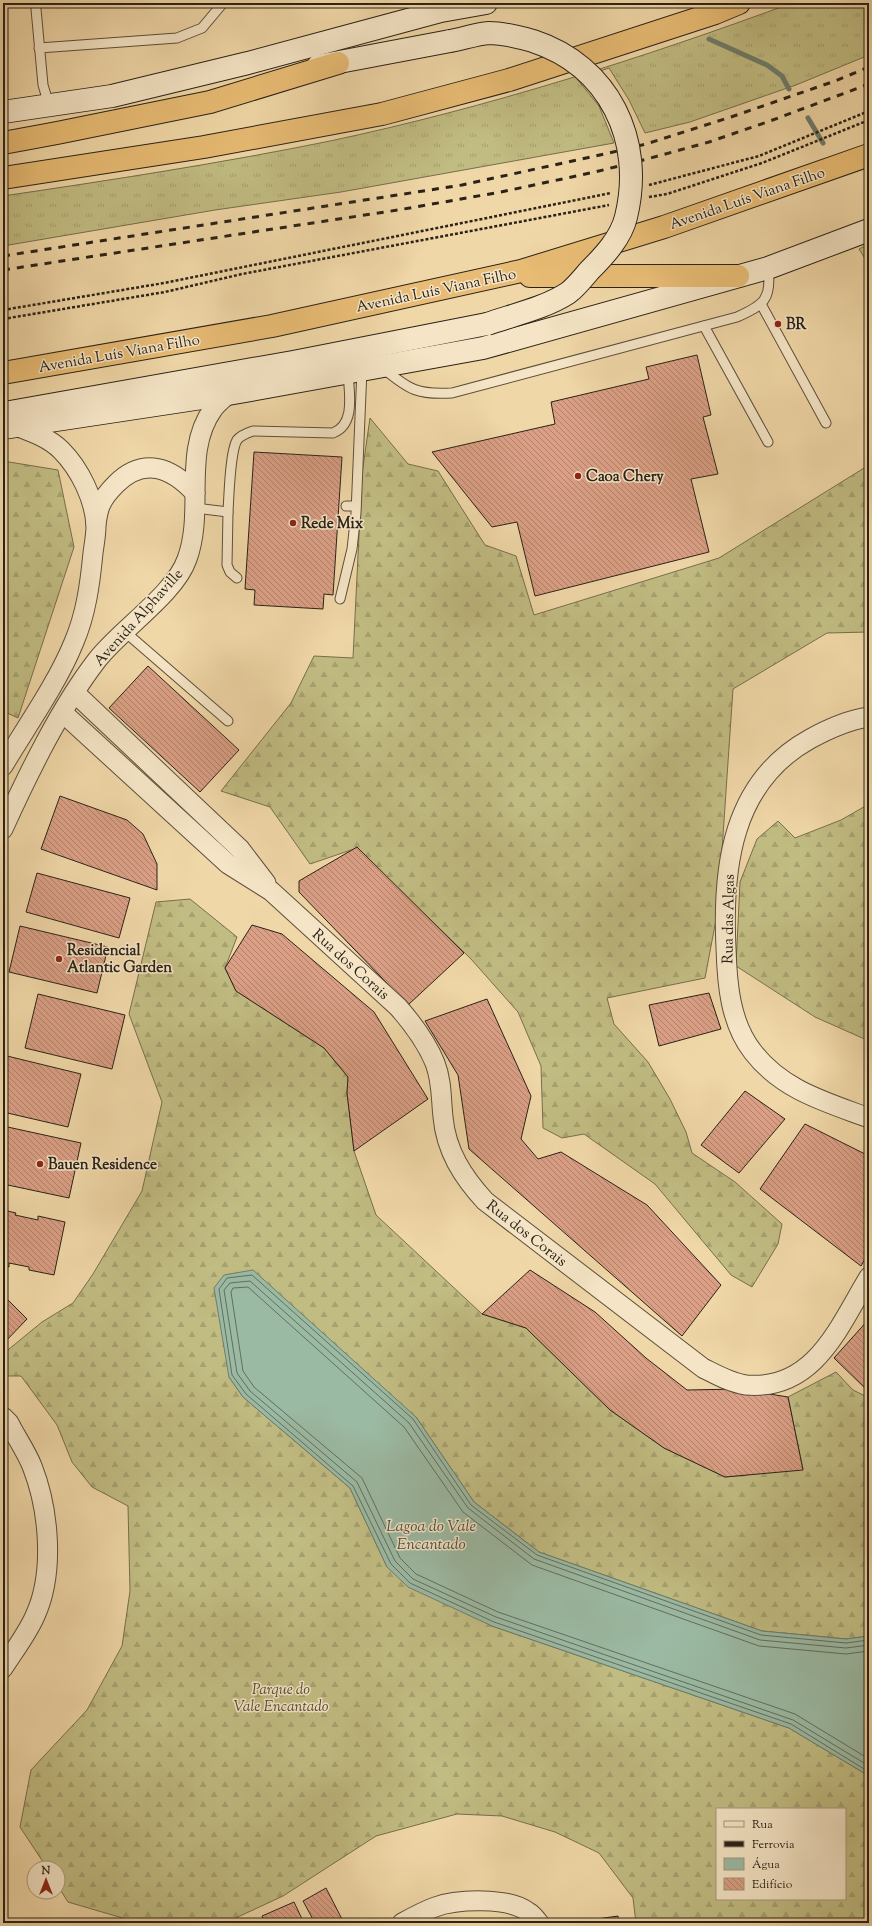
<svg xmlns="http://www.w3.org/2000/svg" width="872" height="1926" font-family="'Sorts Mill Goudy',serif">
<style>
.grass{fill:url(#grass-tufts);stroke:#766f4d}
.forest{fill:url(#forest-firs);stroke:#766f4d;fill-rule:evenodd}
.water{fill:#9bbaa4;stroke:#6e7d6c}
.lines{fill:none;stroke-linecap:round;stroke-linejoin:round}
.shore{stroke:#626e5e;stroke-width:1}
.stream{stroke:#6e7d6c;stroke-width:5}
.building{fill:url(#building-back-hatch);stroke:#2a2218}
.service-casing{stroke:#5c4f3c;stroke-width:11}
.minor-casing{stroke:#5c4f3c;stroke-width:21}
.secondary-casing{stroke:#2a2218;stroke-width:24}
.trunk-casing{stroke:#2a2218;stroke-width:24}
.path{stroke:#2a2218;stroke-width:2.5;stroke-dasharray:3 2;stroke-linecap:butt}
.service{stroke:#f5e5c6;stroke-width:9}
.minor{stroke:#f5e5c6;stroke-width:19}
.secondary{stroke:#f5e5c6;stroke-width:22}
.trunk{stroke:#e8bc74;stroke-width:22}
.rail{stroke:#2a2218;stroke-width:3;stroke-dasharray:7 7;stroke-linecap:butt}
.secondary-bridge-casing{stroke:#2a2218;stroke-width:24;stroke-linecap:butt}
.secondary-bridge{stroke:#f5e5c6;stroke-width:22}
.poi-dot{fill:#8f2418;stroke:#f5e5c6;stroke-width:1.5}
.labels{text-anchor:middle;stroke-width:3;stroke-linejoin:round;paint-order:stroke}
.street-label{font-size:15px;fill:#2a2218;stroke:#f5e5c6}
.poi-label{font-size:15px;font-weight:bold;fill:#2a2218;stroke:#f5e5c6;text-anchor:start}
.park-label{font-size:15px;font-style:italic;fill:#504832;stroke:#f5e5c6}
.water-label{font-size:16px;font-style:italic;fill:#4c5042;stroke:#f5e5c6}
</style>
<defs>
<pattern id="grass-tufts" width="24" height="20" patternUnits="userSpaceOnUse"><rect width="24" height="20" fill="#c1bc82"/><path d="M3 7l-1-3M5 7V3M7 7l1-3M15 17l-1-3M17 17v-4M19 17l1-3" fill="none" stroke="#a6a170"/></pattern>
<pattern id="forest-firs" width="22" height="20" patternUnits="userSpaceOnUse"><rect width="22" height="20" fill="#c1bc82"/><path d="M5 1l3.5 6h-7zM16 11l3.5 6h-7z" fill="#a6a170"/></pattern>
<pattern id="building-back-hatch" width="6" height="6" patternUnits="userSpaceOnUse"><rect width="6" height="6" fill="#da9f85"/><path d="M-1 5l2 2M0 0l6 6M5-1l2 2" fill="none" stroke="#b1816c"/></pattern>
</defs>
<rect width="100%" height="100%" fill="#f0d7a7"/>
<filter id="stains"><feTurbulence type="fractalNoise" baseFrequency=".005" numOctaves="4"/><feColorMatrix values="0 0 0 0 .2 0 0 0 0 .09 0 0 0 0 .02 0 0 0 .5 -.17"/></filter>
<radialGradient id="worn" r=".72"><stop offset=".6" stop-color="#630" stop-opacity="0"/><stop offset="1" stop-color="#630" stop-opacity=".3"/></radialGradient>
<path class="grass" d="M792 3H869V55L796 85 690 122 645 133 629 100 609 68 577 79 599 106 614 143 341 192 215 210 3 246V196C112 180 222 163 330 141 486 108 643 58 792 3Z"/>
<g class="forest">
<path d="M869 244V265L859 249Z"/>
<path d="M370 418 408 464 438 471 485 545 516 556 534 615 719 558 869 465V632L827 633 733 689 718 909 705 978 607 998 614 1024 648 1062 670 1099 686 1132 692 1153 735 1182 782 1224 778 1244 752 1287 731 1275 655 1184 584 1134 562 1138 543 1128 541 1066 518 1012 471 959 357 848 310 864 270 807 221 791 291 703 314 656 353 658 362 474Z"/>
<path d="M3 461 58 470 74 547 18 718 3 711Z"/>
<path d="M869 804V1041L815 1017 736 966 740 882 757 839 778 821 795 838 841 820Z"/>
<path d="M190 899 237 937 225 968 236 991 324 1048 348 1077 347 1093 354 1151 376 1215 482 1314 526 1328 610 1410 664 1448 725 1477 803 1469 788 1397 836 1372 853 1390 869 1398V1636L846 1639 762 1631 539 1552 474 1502 416 1417 229 1377 243 1397 350 1488 387 1567 492 1626 789 1728 869 1776V1923H636L633 1898 599 1853 555 1832 502 1816 457 1814 376 1836 283 1896 225 1923 136 1922 68 1902 58 1886V1868H47L20 1827 31 1770 87 1710 122 1646 130 1591 128 1506 92 1487 72 1462 57 1425 21 1376H3V1354L42 1322 73 1303 93 1274 142 1191 162 1102 129 1014 156 902ZM717 1809H845V1899H717Z"/>
</g>
<path class="water" d="M253 1270 416 1417 474 1502 539 1552 762 1631 846 1639 869 1636V1776L789 1728 492 1626 408 1587 387 1567 350 1488 243 1397 229 1377 214 1288 224 1275Z"/>
<g class="lines">
<g class="shore">
<path d="M869 1640 846 1643 761 1635 537 1555 471 1505 413 1419 252 1275 227 1278 219 1289 232 1375 246 1394 353 1486 391 1564 410 1583 494 1622 791 1724 869 1772"/>
<path d="M869 1645 846 1648 760 1640 534 1559 468 1508 409 1423 250 1281 230 1283 224 1290 237 1373 250 1391 357 1482 395 1561 413 1579 496 1617 793 1720 869 1766"/>
<path d="M869 1651 846 1654 759 1646 532 1565 463 1512 404 1427 248 1287 233 1288 231 1292 243 1371 254 1387 362 1478 400 1558 416 1574 498 1612 795 1714 869 1759"/>
</g>
<g class="stream">
<path d="M709 39 767 65 782 76 789 89"/>
<path d="M808 118 823 143"/>
</g>
</g>
<g class="building">
<path d="M697 355 711 415 703 417 718 474 691 479 709 552 535 596 517 522 492 527 432 452 555 424 551 402 649 379 646 367Z"/>
<path d="M254 452 342 457 333 595 324 594 323 609 254 605 255 590 245 589Z"/>
<path d="M148 666 239 750 200 792 109 708Z"/>
<path d="M60 796 127 820 143 834 157 864V890L41 849Z"/>
<path d="M357 847 464 953 408 1005 299 892V881Z"/>
<path d="M37 873 130 898 119 938 26 912Z"/>
<path d="M252 925 282 934 374 1012 428 1099 354 1151 347 1093 348 1077 324 1048 236 991 225 968Z"/>
<path d="M20 926 108 947 97 993 9 972Z"/>
<path d="M709 993 721 1029 659 1046 649 1005Z"/>
<path d="M38 994 125 1015 112 1069 25 1048Z"/>
<path d="M487 999 531 1096 521 1139 538 1159 561 1152 647 1205 721 1285 682 1336 469 1149 458 1075 425 1021Z"/>
<path d="M3 1055 81 1074 68 1127 3 1112Z"/>
<path d="M745 1091 785 1119 739 1173 701 1145Z"/>
<path d="M805 1124 869 1156V1252L861 1266 760 1189Z"/>
<path d="M3 1126 81 1143 69 1198 3 1184Z"/>
<path d="M3 1210 16 1213 15 1215 38 1220V1216L65 1222 54 1275 29 1270V1267L9 1263V1267L3 1265Z"/>
<path d="M530 1270 595 1312 646 1358 687 1390 739 1389 788 1397 803 1470 725 1477 664 1448 610 1410 526 1328 482 1314Z"/>
<path d="M3 1300 6 1303 8 1300 27 1319 3 1344Z"/>
<path d="M869 1319V1392L834 1358Z"/>
<path d="M326 1888 344 1923H315L303 1901Z"/>
<path d="M294 1902 304 1923H265L262 1916Z"/>
<path d="M618 1916 619 1923H569Z"/>
</g>
<g class="lines">
<g class="service-casing">
<g id="service">
<path d="M36 9 43 85 49 105"/>
<path d="M39 48 177 38 202 28 223 3"/>
<path d="M761 304 826 423"/>
<path d="M704 326 768 442"/>
<path d="M383 368C409 390 418 395 452 393L737 317C764 305 772 299 768 268"/>
<path d="M346 506H356"/>
<path d="M195 508 228 512C229 496 230 452 237 440 241 435 247 433 253 431L333 433C356 424 349 393 348 372"/>
<path d="M228 512 227 565 230 572 237 578"/>
<path d="M340 599 352 549 356 513 362 369"/>
<path d="M124 631 228 721"/>
</g>
</g>
<g class="minor-casing">
<g id="minor">
<path d="M96 524C97 518 98 511 100 506 103 498 111 489 116 484 144 456 172 468 195 493"/>
<path d="M75 693 240 849 266 883"/>
<path d="M63 713 228 864 271 891 398 1007C413 1024 426 1041 435 1063 442 1081 441 1099 443 1117 446 1151 463 1177 485 1201L703 1368C717 1375 731 1383 746 1385 815 1391 839 1326 869 1277"/>
<path d="M869 717C848 720 828 729 810 739 732 782 722 867 726 948 727 983 730 1023 753 1052 782 1090 826 1102 869 1118"/>
<path d="M3 766C26 727 57 684 74 642 86 614 90 584 93 553 94 545 96 535 96 526 95 500 80 469 61 450 49 438 32 432 16 426"/>
<path d="M3 829C28 774 60 708 97 660 121 629 175 594 187 559 205 511 182 452 213 409 217 403 224 398 228 394"/>
<path d="M3 1417 9 1423C16 1437 26 1451 32 1466 49 1509 55 1573 35 1616 27 1634 14 1651 3 1668"/>
<path d="M402 1923C413 1917 424 1911 435 1907 457 1899 509 1897 528 1912 532 1914 536 1919 539 1923"/>
</g>
</g>
<g class="secondary-casing">
<g id="secondary">
<path d="M318 66 450 41"/>
<path d="M3 112 112 96 248 63 441 11 486 3"/>
<path d="M10 412 293 362 487 324"/>
<path d="M3 428 228 394 483 348 768 268 869 230"/>
</g>
</g>
<g class="trunk-casing">
<g id="trunk">
<path d="M3 143 57 133 210 102 338 63"/>
<path d="M3 178 204 147 382 114 509 80 715 13 739 3"/>
<path d="M530 276H738"/>
<path d="M3 373 272 326 521 271 664 227 869 155"/>
</g>
</g>
<g class="path">
<path d="M649 185 759 156 869 111"/>
<path d="M649 197 667 194 762 163 869 120"/>
<path d="M3 310 164 283 611 193"/>
<path d="M3 319 165 292 242 274 609 205"/>
</g>
<use href="#service" class="service"/>
<use href="#minor" class="minor"/>
<use href="#secondary" class="secondary"/>
<use href="#trunk" class="trunk"/>
<g class="rail">
<path d="M3 256 462 185 609 153 646 144 731 117 835 81 869 67"/>
<path d="M3 270 398 210 501 192 595 172 647 159 709 142 770 121 869 84"/>
</g>
<g class="secondary-bridge-casing">
<path id="secondary-bridge" d="M450 41C462 39 476 34 489 33 503 33 519 37 533 41 609 66 645 140 626 217 621 238 604 256 589 271 583 278 576 287 568 293 545 308 513 315 487 324"/>
</g>
<use href="#secondary-bridge" class="secondary-bridge"/>
</g>
<g class="poi-dot">
<circle cx="778" cy="324" r="4"/>
<circle cx="578" cy="476" r="4"/>
<circle cx="293" cy="523" r="4"/>
<circle cx="59" cy="959" r="4"/>
<circle cx="40" cy="1164" r="4"/>
</g>
<g class="labels">
<g class="street-label">
<text transform="translate(747 198) rotate(-19)" y="5">Avenida Luís Viana Filho</text>
<text transform="translate(436 290) rotate(-12)" y="5">Avenida Luís Viana Filho</text>
<text transform="translate(119 353) rotate(-10)" y="5">Avenida Luís Viana Filho</text>
<text transform="translate(138 617) rotate(-48)" y="5">Avenida Alphaville</text>
<text transform="translate(728 919) rotate(-89)" y="5">Rua das Algas</text>
<text transform="translate(351 964) rotate(42)" y="5">Rua dos Corais</text>
<text transform="translate(527 1233) rotate(38)" y="5">Rua dos Corais</text>
</g>
<g class="poi-label">
<text x="786" y="329">BR</text>
<text x="586" y="481">Caoa Chery</text>
<text x="301" y="528">Rede Mix</text>
<text x="67" y="955">Residencial<tspan x="67" dy="17">Atlantic Garden</tspan></text>
<text x="48" y="1169">Bauen Residence</text>
</g>
<g class="park-label">
<text x="281" y="1694">Parque do<tspan x="281" dy="17">Vale Encantado</tspan></text>
</g>
<g class="water-label">
<text x="431" y="1531">Lagoa do Vale<tspan x="431" dy="18">Encantado</tspan></text>
</g>
</g>
<rect width="872" height="1926" fill="none" stroke="#f0d7a7" stroke-width="16"/>
<rect x="4" y="4" width="864" height="1918" fill="none" stroke="#2a2218" stroke-width="2"/>
<rect x="8" y="8" width="856" height="1910" fill="none" stroke="#2a2218"/>
<rect x="716" y="1808" width="130" height="92" fill="#f5e5c6" stroke="#a49780"/>
<rect x="724" y="1821" width="20" height="6" fill="#f5e5c6" stroke="#a49780"/>
<text x="752" y="1828" font-size="12" fill="#2a2218">Rua</text>
<rect x="724" y="1841" width="20" height="6" fill="#2a2218" stroke="#a49780"/>
<text x="752" y="1848" font-size="12" fill="#2a2218">Ferrovia</text>
<rect x="724" y="1858" width="20" height="12" fill="#9bbaa4" stroke="#a49780"/>
<text x="752" y="1868" font-size="12" fill="#2a2218">Água</text>
<rect x="724" y="1878" width="20" height="12" fill="url(#building-back-hatch)" stroke="#a49780"/>
<text x="752" y="1888" font-size="12" fill="#2a2218">Edifício</text>
<g transform="translate(46 1880)"><circle r="19" fill="#f5e5c6" stroke="#a49780"/>
<path d="M0-3L7 15L0 10L-7 15Z" fill="#8f2418"/>
<text y="-6" font-size="11" font-weight="bold" text-anchor="middle" fill="#2a2218">N</text>
</g>
<rect width="100%" height="100%" filter="url(#stains)"/>
<rect width="100%" height="100%" fill="url(#worn)"/>
</svg>
